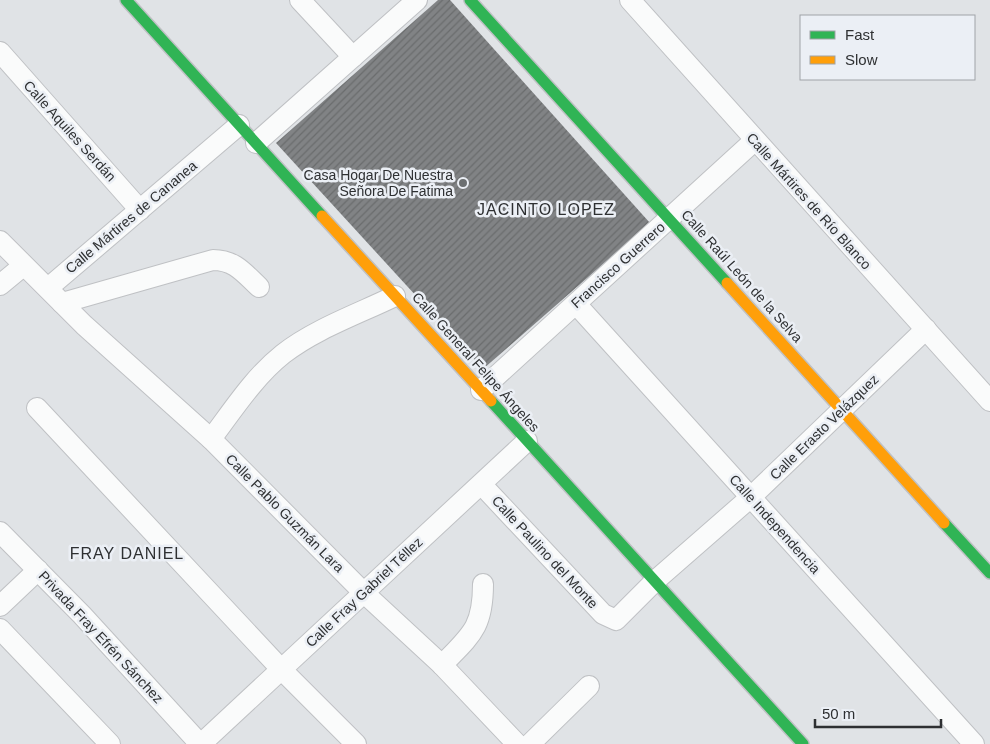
<svg xmlns="http://www.w3.org/2000/svg" width="990" height="744" font-family="Arial,sans-serif">
<style>
.building{fill:url(#building-hatch)}
.lines{fill:none;stroke-linecap:round;stroke-linejoin:round}
.street-casing{stroke:#bfc1c4;stroke-width:22}
.fast-casing{stroke:#bfc1c4;stroke-width:14}
.slow-casing{stroke:#bfc1c4;stroke-width:14}
.street{stroke:#fafbfb;stroke-width:20}
.fast{stroke:#30b455;stroke-width:11}
.slow{stroke:#ff9f0a;stroke-width:11}
.poi-dot{fill:#6c6f71;stroke:#ebeff5;stroke-width:2}
.labels{text-anchor:middle;stroke-width:5;stroke-linejoin:round;paint-order:stroke}
.street-label{font-size:14px;fill:#2e3032;stroke:#ebeff5}
.poi-label{font-size:14px;fill:#2e3032;stroke:#ebeff5;text-anchor:end}
.quarter-label{font-size:16px;letter-spacing:1px;fill:#2e3032;stroke:#ebeff5}
</style>
<defs>
<pattern id="building-hatch" width="6" height="6" patternUnits="userSpaceOnUse" patternTransform="scale(1.25)"><rect width="6" height="6" fill="#818385"/><path d="M-1 1l2-2M0 6l6-6M5 7l2-2" fill="none" stroke="#6a6c6d"/></pattern>
</defs>
<rect width="100%" height="100%" fill="#e0e3e6"/>
<path class="building" d="M438 0H450L650 223 483 369 276 143Z"/>
<g class="lines">
<g class="street-casing">
<g id="street">
<path d="M300 0 353 57"/>
<path d="M630 0 990 401"/>
<path d="M0 52 140 210"/>
<path d="M256 143 417 0"/>
<path d="M0 241 84 325 211 439 363 592 442 665 517 744"/>
<path d="M0 285 23 266"/>
<path d="M48 288 239 125"/>
<path d="M62 303 213 260C235 260 244 273 259 287"/>
<path d="M576 304 974 744"/>
<path d="M481 390 754 141"/>
<path d="M37 408 281 669 356 744"/>
<path d="M211 439C233 410 254 377 283 354 315 329 358 314 395 296"/>
<path d="M482 485 603 614 616 620 656 580 751 497 926 329"/>
<path d="M0 532 82 615 200 744"/>
<path d="M0 606 38 570"/>
<path d="M0 629 110 744"/>
<path d="M442 665C471 635 483 628 483 584"/>
<path d="M201 744 527 441"/>
<path d="M530 744 589 686"/>
</g>
</g>
<g class="fast-casing">
<g id="fast">
<path d="M126 0 322 216"/>
<path d="M470 0 727 283"/>
<path d="M491 401 803 744"/>
<path d="M944 523 990 573"/>
</g>
</g>
<g class="slow-casing">
<g id="slow">
<path d="M322 216 491 401"/>
<path d="M727 283 944 523"/>
</g>
</g>
<use href="#street" class="street"/>
<use href="#fast" class="fast"/>
<use href="#slow" class="slow"/>
</g>
<circle class="poi-dot" cx="463" cy="183" r="5"/>
<g class="labels">
<g class="street-label">
<text transform="translate(70 131) rotate(48)" y="5">Calle Aquiles Serdán</text>
<text transform="translate(809 201) rotate(48)" y="5">Calle Mártires de Río Blanco</text>
<text transform="translate(131 217) rotate(-40)" y="5">Calle Mártires de Cananea</text>
<text transform="translate(618 265) rotate(-42)" y="5">Francisco Guerrero</text>
<text transform="translate(742 276) rotate(48)" y="5">Calle Raúl León de la Selva</text>
<text transform="translate(476 362) rotate(48)" y="5">Calle General Felipe Ángeles</text>
<text transform="translate(824 427) rotate(-44)" y="5">Calle Erasto Velázquez</text>
<text transform="translate(285 513) rotate(45)" y="5">Calle Pablo Guzmán Lara</text>
<text transform="translate(775 524) rotate(48)" y="5">Calle Independencia</text>
<text transform="translate(545 552) rotate(47)" y="5">Calle Paulino del Monte</text>
<text transform="translate(364 592) rotate(-43)" y="5">Calle Fray Gabriel Téllez</text>
<text transform="translate(101 637) rotate(47)" y="5">Privada Fray Efrén Sánchez</text>
</g>
<g class="poi-label">
<text x="453" y="180">Casa Hogar De Nuestra<tspan x="453" dy="16">Señora De Fatima</tspan></text>
</g>
<g class="quarter-label">
<text x="546" y="215">JACINTO LOPEZ</text>
<text x="127" y="559">FRAY DANIEL</text>
</g>
</g>
<rect x="800" y="15" width="175" height="65" fill="#ebeff5" stroke="#9fa3a7"/>
<rect x="810" y="31" width="25" height="8" fill="#30b455" stroke="#9fa3a7"/>
<text x="845" y="40" font-size="15" fill="#2e3032">Fast</text>
<rect x="810" y="56" width="25" height="8" fill="#ff9f0a" stroke="#9fa3a7"/>
<text x="845" y="65" font-size="15" fill="#2e3032">Slow</text>
<path d="M815 719v8h126v-8" fill="none" stroke="#2e3032" stroke-width="2.5"/>
<text x="822" y="719" font-size="15" fill="#2e3032" stroke="#ebeff5" stroke-width="4" paint-order="stroke">50 m</text>
</svg>
